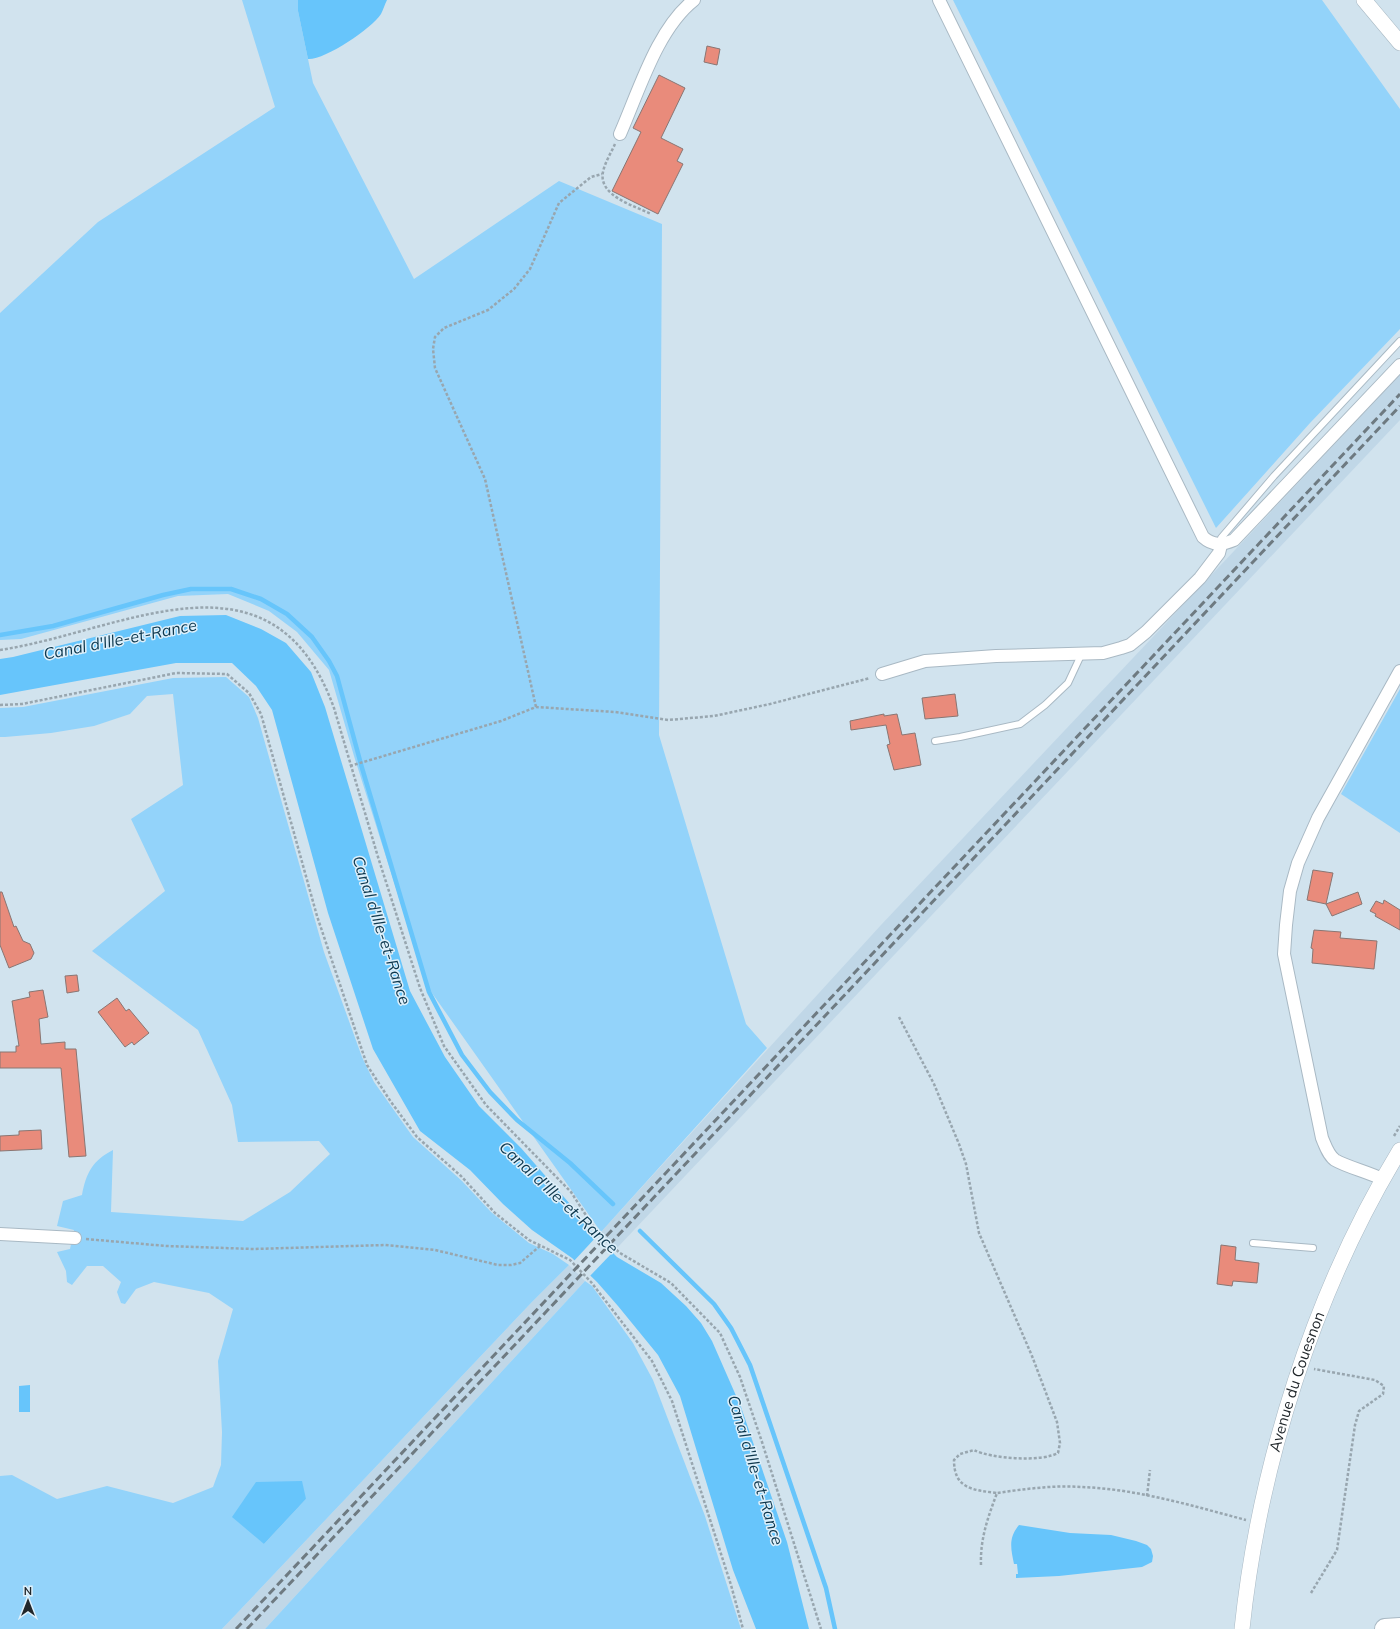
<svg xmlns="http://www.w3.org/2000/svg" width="1400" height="1629" font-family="Mulish,sans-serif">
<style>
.built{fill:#c0d7e7}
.green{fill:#93d3fa;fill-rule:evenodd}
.water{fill:#67c5fb}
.pier{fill:#d1e3ee}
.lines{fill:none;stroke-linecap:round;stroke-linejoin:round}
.stream{stroke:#67c5fb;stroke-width:4.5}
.building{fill:#e98b7b;stroke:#897673}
.service-casing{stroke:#a9b9c4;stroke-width:8}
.minor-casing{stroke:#a9b9c4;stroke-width:14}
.tertiary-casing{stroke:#a9b9c4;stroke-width:16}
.trunk-casing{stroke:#a9b9c4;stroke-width:22}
.path{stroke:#98a6af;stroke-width:2.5;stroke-dasharray:3 2;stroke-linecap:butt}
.service{stroke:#fff;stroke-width:6}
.minor{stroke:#fff;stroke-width:12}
.tertiary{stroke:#fff;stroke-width:15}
.trunk{stroke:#fff;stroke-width:20}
.rail{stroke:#6e7a81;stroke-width:3;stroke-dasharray:8 4;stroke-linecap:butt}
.labels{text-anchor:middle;stroke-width:3;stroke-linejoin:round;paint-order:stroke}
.street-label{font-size:15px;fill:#21272b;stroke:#def0fb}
.water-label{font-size:16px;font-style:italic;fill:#0d374d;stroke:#def0fb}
</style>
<rect width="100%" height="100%" fill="#d1e3ee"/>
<g class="built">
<path d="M1400 375V420L617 1248 601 1232 881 925Z"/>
<path d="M569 1265 585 1281 265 1629H222L531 1303Z"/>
</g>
<g class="green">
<path d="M242 0H298V11L313 83 414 279 559 181 662 224 659 735 746 1024 767 1048 601 1232 427 986 354 756 329 670 297 632 269 611 228 594 178 596 21 639 0 640V313L98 222 275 107Z"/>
<path d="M953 0H1322L1400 109V329L1310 423 1216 528Z"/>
<path d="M226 677 249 697 258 718 324 952 362 1057 374 1082 413 1137 462 1181 491 1212 529 1243 553 1254 569 1265 531 1303 222 1629H0V1476L12 1475 57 1499 107 1486 173 1503 213 1487 221 1465 222 1432 218 1361 233 1309 209 1293 154 1282 136 1289 125 1304 121 1303 117 1292 121 1282 103 1266H87L72 1285 67 1282 66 1271 57 1252 70 1249 74 1230 57 1226 63 1201 82 1195C86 1173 93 1160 113 1150L111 1212 243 1221 290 1192 330 1154 319 1141 238 1142 232 1105 198 1030 92 951 165 891 131 819 183 785 173 694 147 696 130 714 94 726 51 733 5 737H0V708L23 707 173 678ZM257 1482 278 1483 306 1499 264 1544Z"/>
<path d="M1400 689V833L1341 794Z"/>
<path d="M585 1281 592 1286 633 1343 653 1380 705 1516 741 1629H265Z"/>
</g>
<g class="water">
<path d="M298 0H387C385 4 383 10 381 14 371 29 325 60 308 59L298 11Z"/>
<path d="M226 615 261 629 286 643 311 672 325 707 410 991 445 1057 479 1106 521 1148 570 1204 591 1231 617 1257 661 1283 686 1306 701 1323 712 1341 741 1407 787 1542 809 1629H756L733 1570 680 1396 658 1355 618 1306 597 1282 572 1258 532 1230 503 1204 470 1170 420 1131 373 1049 328 913 272 710 256 686 232 663H176L0 695V659L13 657 180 616Z"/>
<path d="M30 1385V1412H19V1386Z"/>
<path d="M302 1481 306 1499 264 1544 232 1517 256 1482Z"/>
<path d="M1019 1525 1070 1533 1111 1535 1136 1541 1147 1545 1151 1549 1153 1556 1152 1562 1142 1567 1059 1576 1016 1578V1574H1018L1017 1564H1014C1011 1549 1008 1538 1019 1525Z"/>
</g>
<path class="pier" d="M598 1235 614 1251 589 1277 573 1262Z"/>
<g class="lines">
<g class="stream">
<path d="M0 635 53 626 163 595 191 589H231L261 599 287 614 312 637 329 661 337 676 362 768 429 992 462 1055 490 1092 517 1120 570 1163 613 1204"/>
<path d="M640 1231 714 1304 731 1328 750 1365 826 1588 835 1629"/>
</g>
</g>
<g class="building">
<path d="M707 46 720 49 717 65 704 62Z"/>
<path d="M659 75 685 88 661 138 683 149 677 161 683 164 658 214 612 191 641 132 633 128Z"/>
<path d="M955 694 958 716 925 719 922 698Z"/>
<path d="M884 714V716L897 714 902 735 915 733 921 765 894 770 887 745 890 744 886 725 851 730 850 721Z"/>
<path d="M1313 870 1333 873 1326 904 1307 900Z"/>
<path d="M0 892H2L14 927 16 926 23 941 30 944 34 953 31 959 9 968 0 945Z"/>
<path d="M1358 892 1362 904 1332 916 1326 904Z"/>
<path d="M1384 900 1400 910V930L1375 916 1376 914 1370 911 1376 901 1383 904Z"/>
<path d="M1314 930 1341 932 1340 938 1377 941 1374 969 1312 963 1313 949 1311 948Z"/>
<path d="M77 975 79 991 67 993 65 976Z"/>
<path d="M43 990 48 1017 39 1019 41 1044 65 1042V1049H76L86 1156 69 1157 61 1068H0V1052H16V1046H19L12 1001 30 997 29 992Z"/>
<path d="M117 998 126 1011 129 1009 149 1033 134 1045 132 1042 125 1047 98 1012Z"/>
<path d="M41 1130 42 1149 0 1151V1136L19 1135V1131Z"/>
<path d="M1221 1245 1236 1247 1235 1260 1259 1263 1257 1283 1233 1281 1232 1286 1217 1284Z"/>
</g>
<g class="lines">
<g class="service-casing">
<g id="service">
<path d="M1221 545V538L1274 476 1400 341"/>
<path d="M935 741 960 737 1020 724 1045 705 1068 683 1082 653"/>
<path d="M1253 1243 1313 1248"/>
</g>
</g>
<g class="minor-casing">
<g id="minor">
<path d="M939 0 1203 537C1213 546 1222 545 1234 540L1400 365"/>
<path d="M620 134C639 91 657 29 694 0"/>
<path d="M882 674 925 661 996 656 1103 653 1121 648 1130 645 1146 632 1200 578 1219 553 1221 545"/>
<path d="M1382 1179C1368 1172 1347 1167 1335 1160 1328 1155 1325 1145 1322 1138L1284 954 1286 925 1290 891 1298 863 1318 818 1400 671"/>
<path d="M0 1234 75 1238"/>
</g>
</g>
<g class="tertiary-casing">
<g id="tertiary">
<path d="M1364 0 1400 43"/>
<path id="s1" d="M1242 1629C1259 1466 1314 1291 1400 1150"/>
</g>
</g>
<g class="trunk-casing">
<path id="trunk" d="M1385 1629 1400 1628"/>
</g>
<g class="path">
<path d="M615 144C611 153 605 162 603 172 598 196 635 206 651 214"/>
<path d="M0 650C124 631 272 538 334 708L378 857 420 988 444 1046 486 1105 571 1192 598 1234 620 1253 671 1283 720 1333 740 1377 762 1442 821 1629"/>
<path d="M0 705 22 704 176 673 227 674 249 693 261 714 317 916 367 1065 391 1102 417 1137 461 1176 495 1213 529 1240 570 1260 591 1282 652 1361 672 1401 731 1585 743 1629"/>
<path d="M536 707 485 479 435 368 433 349 435 337 444 328 488 310 514 289 530 269 559 203 591 177 602 174"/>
<path d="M350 766 501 721 536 707 615 712 668 720 714 716 770 704 870 678"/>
<path d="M899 1017 934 1084 959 1144 966 1164 979 1233 1032 1356 1057 1422 1060 1443 1058 1453C1042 1462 991 1459 974 1450L960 1454 954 1460C954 1489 973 1490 997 1493"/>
<path d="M1394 1136 1400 1126"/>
<path d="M86 1239 166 1246 254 1249 385 1245 435 1250 498 1265H511L520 1263 540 1246"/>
<path d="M1147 1496 1150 1470"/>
<path d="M981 1565C980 1539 988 1517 997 1493 1024 1489 1054 1485 1082 1487 1137 1489 1193 1506 1246 1520"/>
<path d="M1311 1593 1337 1550 1355 1425 1359 1411 1383 1394 1384 1386 1375 1380 1314 1369"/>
</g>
<use href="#service" class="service"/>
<use href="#minor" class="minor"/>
<use href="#tertiary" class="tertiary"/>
<use href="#trunk" class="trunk"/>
<g class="rail">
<path d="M236 1629 1400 394"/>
<path d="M247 1629 1400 406"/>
</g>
</g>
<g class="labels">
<g class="street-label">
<text dy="5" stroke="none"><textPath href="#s1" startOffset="254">Avenue du Couesnon</textPath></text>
</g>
<g class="water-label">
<text transform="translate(120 639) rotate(-11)" y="6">Canal d'Ille-et-Rance</text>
<text transform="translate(382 930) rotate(72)" y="6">Canal d'Ille-et-Rance</text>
<text transform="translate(559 1197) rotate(43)" y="6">Canal d'Ille-et-Rance</text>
<text transform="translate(756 1470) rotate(73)" y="6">Canal d'Ille-et-Rance</text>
</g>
</g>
<g transform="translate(28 1601)" stroke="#def0fb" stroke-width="3" paint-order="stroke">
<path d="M0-3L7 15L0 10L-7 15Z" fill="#21272b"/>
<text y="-6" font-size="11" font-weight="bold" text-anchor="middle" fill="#21272b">N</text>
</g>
</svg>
